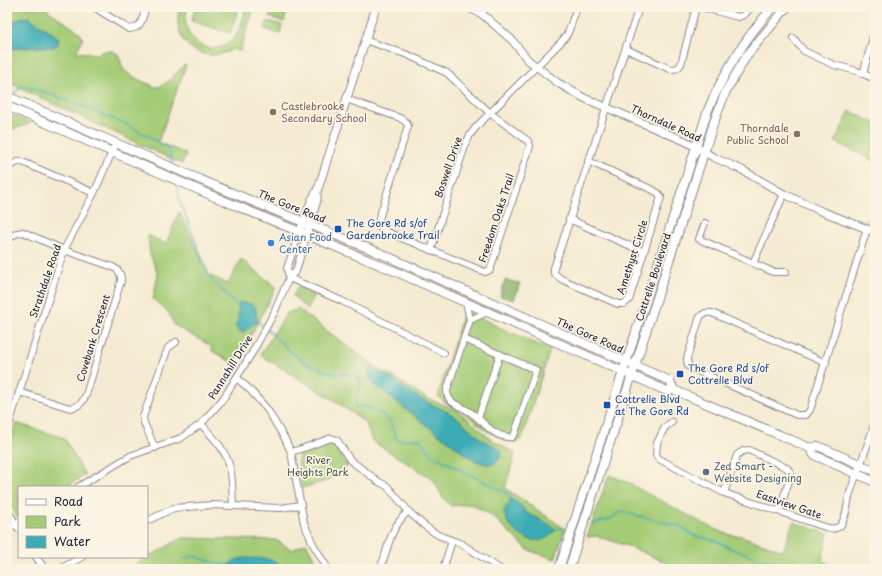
<svg xmlns="http://www.w3.org/2000/svg" width="882" height="576" font-family="'Playpen Sans',sans-serif">
<style>
.green{fill:#a5cc77;stroke:#647759}
.forest{fill:#84b068;stroke:#536952}
.water{fill:#3bacb5;stroke:#2e6778}
.lines{fill:none;stroke-linecap:round;stroke-linejoin:round}
.stream{stroke:#3bacb5;stroke-width:1.5}
.minor-casing{stroke:#8c8686;stroke-width:8}
.tertiary-casing{stroke:#8c8686;stroke-width:9}
.secondary-casing{stroke:#8c8686;stroke-width:10}
.minor{stroke:#fff;stroke-width:6}
.tertiary{stroke:#fff;stroke-width:7}
.secondary{stroke:#fff;stroke-width:8}
.education-dot{fill:#8d6e63;stroke:#fcf5e5;stroke-width:1.5}
.transit-dot{fill:#1a4fb4;stroke:#fcf5e5;stroke-width:1.5}
.shop-dot{fill:#3f7fe0;stroke:#fcf5e5;stroke-width:1.5}
.service-dot{fill:#5c6f8a;stroke:#fcf5e5;stroke-width:1.5}
.labels{text-anchor:middle;stroke-width:3.5;stroke-linejoin:round;paint-order:stroke}
.education-label{font-size:10px;fill:#785e54;stroke:#fcf5e5;text-anchor:start}
.street-label{font-size:10px;fill:#22223b;stroke:#fcf5e5}
.transit-label{font-size:10px;fill:#164399;stroke:#fcf5e5;text-anchor:start}
.shop-label{font-size:10px;fill:#366cbe;stroke:#fcf5e5;text-anchor:start}
.park-label{font-size:10px;fill:#49554d;stroke:#fcf5e5}
.service-label{font-size:10px;fill:#4e5e75;stroke:#fcf5e5;text-anchor:start}
</style>
<rect width="100%" height="100%" fill="#fcf5e5"/>
<filter id="ink" filterUnits="userSpaceOnUse"><feTurbulence type="fractalNoise" baseFrequency=".025" numOctaves="2"/><feDisplacementMap in="SourceGraphic" scale="8" xChannelSelector="R" yChannelSelector="G"/><feConvolveMatrix kernelMatrix="1 2 1 2 8 2 1 2 1" color-interpolation-filters="sRGB"/></filter>
<filter id="wash" filterUnits="userSpaceOnUse"><feTurbulence type="fractalNoise" baseFrequency=".012" numOctaves="4" result="noise"/><feDisplacementMap in="SourceGraphic" scale="16" xChannelSelector="R" yChannelSelector="G"/><feGaussianBlur stdDeviation="0.9" result="paint"/><feColorMatrix in="noise" values="0 0 0 0 0 0 0 0 0 0 0 0 0 0 0 0 0 1.4 0 .05"/><feComposite in="paint" operator="in"/></filter>
<g filter="url(#wash)">
<rect width="100%" height="100%" fill="#f5ebd2"/>
<g class="green">
<path d="M7 7H43L79 32 83 39 76 52 98 54C102 51 105 51 110 51 122 51 119 63 124 70 128 75 145 83 152 85V87C165 89 176 73 184 65H186L158 142 186 154 182 164 7 82Z"/>
<path d="M180 7H188C177 39 211 62 233 39 241 31 243 17 246 7H254L240 51 233 49C202 67 169 41 180 7Z"/>
<path d="M196 7H239L230 33 191 21Z"/>
<path d="M271 9 286 13 284 22 269 17Z"/>
<path d="M268 21 282 25 280 34 265 29Z"/>
<path d="M850 111 875 123V161L835 142Z"/>
<path d="M7 113 31 123 14 129H7Z"/>
<path d="M875 199V225L867 222Z"/>
<path d="M179 212 209 275 228 284 241 259 276 287 251 335 233 363 212 351 211 346 174 325 169 313 153 299 158 274 150 254 148 235 166 244Z"/>
<path d="M298 287 314 294 308 310 293 296Z"/>
<path d="M298 309 362 357 428 399 457 410 492 440 515 453 505 488 565 529 555 559 528 550 491 515 471 504 451 506 443 498 433 479 372 441 366 423 334 400 260 355 287 313Z"/>
<path d="M464 310 501 328 550 350 522 438 516 443 487 431 461 410 443 401 438 396Z"/>
<path d="M16 423 64 438 85 475 66 487H19V516L17 517 7 498V453Z"/>
<path d="M330 444 333 445 348 466 326 481 302 488 298 459 299 455Z"/>
<path d="M609 475 632 484 635 487 714 529 730 535 741 536 783 551 793 522 828 534 822 560 839 569H681L628 546 597 536 587 537Z"/>
<path d="M182 538 276 540 292 550 306 543 320 569H127Z"/>
</g>
<path class="forest" d="M505 280 520 283 514 300 500 296Z"/>
<g class="water">
<path d="M22 17 30 18 59 38 58 44 53 47H40L7 49V26Z"/>
<path d="M239 302 251 304 256 308 257 321 243 333 235 327 238 319Z"/>
<path d="M373 367 374 370C394 376 407 392 425 401 437 407 450 412 460 420 467 426 474 433 481 439 488 444 496 445 502 451 501 460 495 466 486 464 474 462 463 452 454 445 426 426 399 404 373 383L369 376 370 373 368 369Z"/>
<path d="M511 499 521 506 527 513 547 523 556 529C543 548 523 541 510 526 507 522 505 515 504 511Z"/>
<path d="M243 558C255 559 274 556 282 567 269 570 241 572 229 565L235 560Z"/>
</g>
<g class="lines">
<g class="stream">
<path d="M13 95 21 86 34 88C80 106 128 121 169 149L172 163"/>
<path d="M176 183 180 202 210 278 239 308"/>
<path d="M256 320 264 327"/>
<path d="M267 329 291 352 306 363 333 374H353L361 383 356 398V407L365 406 382 414 390 422 397 440 420 439 432 455 506 493 512 500"/>
<path d="M593 524 613 518 616 514 622 512 679 526 695 536 714 540 734 550 762 559 807 569"/>
<path d="M554 529 565 528"/>
<path d="M183 559 193 556 220 564 229 565"/>
<path d="M70 567 77 569"/>
</g>
</g>
</g>
<g filter="url(#ink)">
<g class="lines">
<g class="minor-casing">
<g id="minor">
<path d="M94 7 129 29C143 28 142 18 146 7"/>
<path d="M701 7 738 17 744 15 751 7"/>
<path d="M793 38 804 51 834 65 857 71 875 79"/>
<path d="M626 49 670 69C676 69 678 69 681 64L696 7"/>
<path d="M863 74 875 30"/>
<path d="M346 99 400 118 406 122 408 126 379 219V227L387 232 485 272 490 270 530 146 528 141 490 113 447 73 408 55 365 40"/>
<path d="M588 161 653 190 658 193 661 197 629 300 624 304H618L561 279 554 273V268C582 181 611 94 639 7"/>
<path d="M7 167 20 161 94 193"/>
<path d="M569 219 644 252"/>
<path d="M705 223 699 239 773 272H786"/>
<path d="M7 239 17 233 23 232 64 250 113 267C120 271 121 274 121 281L86 395C82 403 79 407 70 408L19 392"/>
<path d="M431 250 466 143 470 135 477 126 562 41 568 33 577 7"/>
<path d="M753 263 784 194"/>
<path d="M289 278 342 301 444 353"/>
<path d="M289 278 287 268 300 231"/>
<path d="M470 320 487 312"/>
<path d="M464 339 536 370 515 433 512 437C494 439 484 421 470 412 464 408 457 406 451 401 448 398 447 395 447 390L470 320 466 302"/>
<path d="M826 363 712 313C706 312 704 313 700 317L687 358 688 366 691 368 797 415H806L810 410 867 229"/>
<path d="M237 378 249 389 267 409 285 439 291 452 304 523 313 544 328 569"/>
<path d="M478 418 500 354"/>
<path d="M672 422 665 427 657 443 656 455 659 459 724 493 828 528C832 529 836 529 840 526 847 518 847 503 850 493 858 469 868 446 875 422"/>
<path d="M201 424C213 437 226 450 230 468 233 480 232 494 233 506"/>
<path d="M7 431 64 250 94 193 116 143"/>
<path d="M155 448 144 423 143 417 168 348 176 342"/>
<path d="M291 452 304 448 331 438 337 440 350 460 379 482 387 486 410 513 426 527 438 535 462 544 500 569"/>
<path d="M78 487 130 456 181 438 201 424 223 399 252 353 274 313 289 278 296 271 307 234"/>
<path d="M724 493 737 455 743 451 749 450 787 468 790 472V478L779 511"/>
<path d="M7 510 19 529"/>
<path d="M147 521 174 508 212 505 280 508 301 505"/>
<path d="M7 530 19 522"/>
<path d="M36 557 45 569"/>
<path d="M60 569 82 557"/>
<path d="M380 569C390 544 388 532 408 511"/>
<path d="M443 569 452 541"/>
</g>
</g>
<g class="tertiary-casing">
<g id="tertiary">
<path d="M467 7 482 14 512 40 528 60 558 83 584 98 685 141 713 157 742 170 784 194 821 211 875 232"/>
<path d="M300 231 312 199 318 189 376 7"/>
<path d="M307 234 317 200V190"/>
</g>
</g>
<g class="secondary-casing">
<g id="secondary">
<path d="M7 96 215 186 375 251 670 381 674 390"/>
<path d="M7 106 215 197 392 270 667 391 674 390 810 448 818 446 875 471"/>
<path d="M810 448 814 455 875 482"/>
<path d="M559 569 708 110C724 72 745 38 773 7"/>
<path d="M569 569 714 122 726 91 747 55 787 7"/>
</g>
</g>
<use href="#minor" class="minor"/>
<use href="#tertiary" class="tertiary"/>
<use href="#secondary" class="secondary"/>
</g>
</g>
<g class="education-dot">
<circle cx="273" cy="112" r="4"/>
<circle cx="797" cy="134" r="4"/>
</g>
<g class="transit-dot">
<rect x="334" y="225" width="8" height="8" rx="2"/>
<rect x="676" y="370" width="8" height="8" rx="2"/>
<rect x="603" y="401" width="8" height="8" rx="2"/>
</g>
<circle class="shop-dot" cx="271" cy="243" r="4"/>
<circle class="service-dot" cx="706" cy="472" r="4"/>
<g class="labels">
<g class="education-label">
<text x="281" y="110">Castlebrooke<tspan x="281" dy="12">Secondary School</tspan></text>
<text x="789" y="132" text-anchor="end">Thorndale<tspan x="789" dy="12">Public School</tspan></text>
</g>
<g class="street-label">
<text transform="translate(666 123) rotate(24)" y="4">Thorndale Road</text>
<text transform="translate(448 167) rotate(-71)" y="4">Boswell Drive</text>
<text transform="translate(292 206) rotate(22)" y="4">The Gore Road</text>
<text transform="translate(496 218) rotate(-72)" y="4">Freedom Oaks Trail</text>
<text transform="translate(632 257) rotate(-72)" y="4">Amethyst Circle</text>
<text transform="translate(653 277) rotate(-72)" y="4">Cottrelle Boulevard</text>
<text transform="translate(45 281) rotate(-71)" y="4">Strathdale Road</text>
<text transform="translate(590 335) rotate(24)" y="4">The Gore Road</text>
<text transform="translate(93 338) rotate(-73)" y="4">Covebank Crescent</text>
<text transform="translate(230 367) rotate(-58)" y="4">Pannahill Drive</text>
<text transform="translate(789 504) rotate(19)" y="4">Eastview Gate</text>
</g>
<g class="transit-label">
<text x="346" y="227">The Gore Rd s/of<tspan x="346" dy="12">Gardenbrooke Trail</tspan></text>
<text x="688" y="372">The Gore Rd s/of<tspan x="688" dy="12">Cottrelle Blvd</tspan></text>
<text x="615" y="403">Cottrelle Blvd<tspan x="615" dy="12">at The Gore Rd</tspan></text>
</g>
<g class="shop-label">
<text x="279" y="241">Asian Food<tspan x="279" dy="12">Center</tspan></text>
</g>
<g class="park-label">
<text x="318" y="464">River<tspan x="318" dy="12">Heights Park</tspan></text>
</g>
<g class="service-label">
<text x="714" y="470">Zed Smart -<tspan x="714" dy="12">Website Designing</tspan></text>
</g>
</g>
<rect width="882" height="576" fill="none" stroke="#fcf5e5" stroke-width="24"/>
<rect x="18" y="486" width="130" height="72" fill="#fcf5e5" stroke="#a5a1a1"/>
<rect x="26" y="499" width="20" height="6" fill="#ffffff" stroke="#a5a1a1"/>
<text x="54" y="506" font-size="12" fill="#22223b">Road</text>
<rect x="26" y="516" width="20" height="12" fill="#a5cc77" stroke="#a5a1a1"/>
<text x="54" y="526" font-size="12" fill="#22223b">Park</text>
<rect x="26" y="536" width="20" height="12" fill="#3bacb5" stroke="#a5a1a1"/>
<text x="54" y="546" font-size="12" fill="#22223b">Water</text>
</svg>
